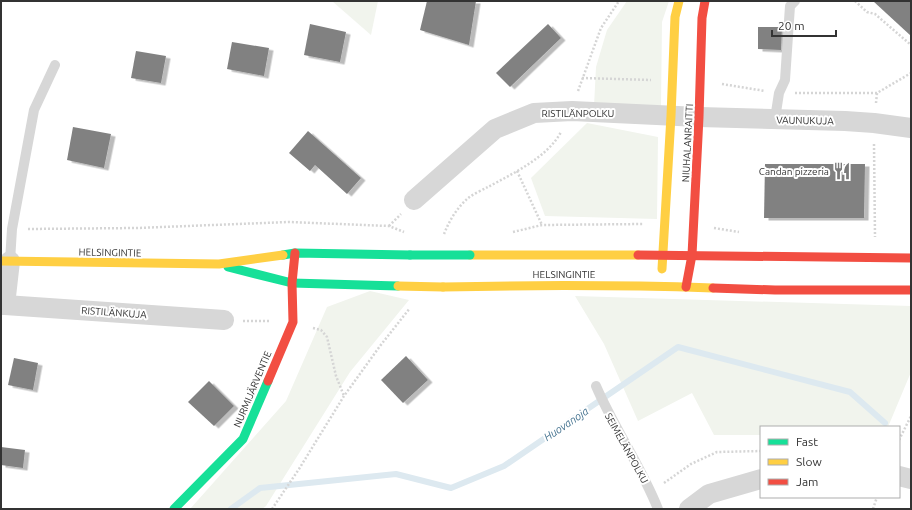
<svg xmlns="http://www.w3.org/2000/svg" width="912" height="510" font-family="Ubuntu,sans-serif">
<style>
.green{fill:#f1f4ed}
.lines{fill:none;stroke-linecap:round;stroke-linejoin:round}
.stream{stroke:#dde9f0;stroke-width:6}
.building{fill:#818181;filter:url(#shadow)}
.path{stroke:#d5d5d5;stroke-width:2.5;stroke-dasharray:2 2;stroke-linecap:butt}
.lane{stroke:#d7d7d7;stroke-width:10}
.street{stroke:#d7d7d7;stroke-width:20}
.fast{stroke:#16e098;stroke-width:9}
.slow{stroke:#ffcf43;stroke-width:9}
.jam{stroke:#f24e42;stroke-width:9}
.fast-bridge{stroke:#16e098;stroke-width:9}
.slow-bridge{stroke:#ffcf43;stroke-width:9}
.labels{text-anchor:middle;stroke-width:4;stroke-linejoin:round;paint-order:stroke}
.street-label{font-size:10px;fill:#333;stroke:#fff}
.poi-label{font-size:10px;fill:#333;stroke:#fff;text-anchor:end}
.water-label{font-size:11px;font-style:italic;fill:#457390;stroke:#fff}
</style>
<defs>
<filter id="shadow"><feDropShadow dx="4.5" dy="2.5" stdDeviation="0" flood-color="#0004"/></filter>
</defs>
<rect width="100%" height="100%" fill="#fff"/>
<g class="green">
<path d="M332 1H378L371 35Z"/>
<path d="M627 1H669L662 22 661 106H594L596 67 607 30Z"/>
<path d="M587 123 658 137 657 219 545 216 531 178Z"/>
<path d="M370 291 409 300 350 372 266 506 262 509H190L286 401 327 307Z"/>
<path d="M575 296 911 306V372L888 427H761V435H714L692 393 638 421 604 344Z"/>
</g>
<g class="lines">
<path class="stream" d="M231 509 260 488 396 474 451 488 504 466 678 347 850 392 885 423"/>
</g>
<g class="building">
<path d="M427 1H476L469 45 420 30Z"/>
<path d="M873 1H911V36Z"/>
<path d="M310 24 346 32 340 62 304 55Z"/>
<path d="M548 24 561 38 510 87 496 73Z"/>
<path d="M758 27H782L781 50 758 49Z"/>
<path d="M232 42 269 48 264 76 227 69Z"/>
<path d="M136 51 166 56 161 83 131 78Z"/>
<path d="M73 127 111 134 104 168 67 160Z"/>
<path d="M308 131 361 178 347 194 315 165 310 171 289 153Z"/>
<path d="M765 164H865L864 218H764Z"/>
<path d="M406 356 428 380 403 403 381 380Z"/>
<path d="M14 358 38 363 33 390 8 385Z"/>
<path d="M209 381 234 406 214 426 188 402Z"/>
<path d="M1 447 25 450 23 468 1 465Z"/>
</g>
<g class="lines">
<g class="path">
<path d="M855 1 867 12 875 14 911 45"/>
<path d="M582 78 651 80"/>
<path d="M722 84 765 91"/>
<path d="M578 91 601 28 619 1"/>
<path d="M795 93H877"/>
<path d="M876 103 877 93 911 73"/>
<path d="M874 144 875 237"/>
<path d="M517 171 542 225"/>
<path d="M389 226 401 214"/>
<path d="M714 228 739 232"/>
<path d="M28 229 137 228 289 222 389 226 404 232"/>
<path d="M513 232 542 225 643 224"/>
<path d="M444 234C449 221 457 208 467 199 473 194 482 190 488 187 512 174 548 157 561 132"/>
<path d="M243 321H270"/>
<path d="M313 328 321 330 327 337 336 376 344 396"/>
<path d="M899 440 911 416"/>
<path d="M664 483 691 464 717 452 761 451"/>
<path d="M272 509 299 469 344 396 380 346 410 308"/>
<path d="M873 509 877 497"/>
</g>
<g class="lane">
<path d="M775 119 779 93 785 80 790 6 795 1"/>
<path d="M10 261 12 229 34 110 55 65"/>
<path d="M596 386C614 428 641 466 658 509"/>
</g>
<g class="street">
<path d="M414 200 495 129 534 113 572 111 699 117 845 121 874 123 911 128"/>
<path d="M1 305H5L10 261"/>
<path d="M5 305 224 320"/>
<path d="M899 476 911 479"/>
<path d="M689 509 709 494 761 479"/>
</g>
<g class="fast">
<path d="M283 255 295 253 410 255"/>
<path d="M228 267 292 283 398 286"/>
<path d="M174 509 243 439 268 381"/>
</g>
<g class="slow">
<path d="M470 255H638"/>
<path d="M1 261 219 264 283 255"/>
<path d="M662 269 671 116 675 17 679 1"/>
<path d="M443 287C533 285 623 285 713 288"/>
</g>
<g class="jam">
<path d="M638 255 911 258"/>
<path d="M686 287 692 255 699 117 702 18 705 1"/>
<path d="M713 288 775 290H911"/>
<path d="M268 381 293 322 292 283 295 253"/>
</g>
<path class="fast-bridge" d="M410 255H470"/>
<path class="slow-bridge" d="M398 286 443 287"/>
</g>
<defs>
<g id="restaurant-bare" transform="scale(1.38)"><path d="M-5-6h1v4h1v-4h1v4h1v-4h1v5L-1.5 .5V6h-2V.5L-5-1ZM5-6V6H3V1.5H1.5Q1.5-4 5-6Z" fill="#7a7a7a" stroke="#fff" stroke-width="2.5" paint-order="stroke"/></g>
</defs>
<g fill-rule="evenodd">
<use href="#restaurant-bare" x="842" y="171"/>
</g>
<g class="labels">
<g class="street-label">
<text x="578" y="117">RISTILÄNPOLKU</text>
<text transform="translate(805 120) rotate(1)" y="4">VAUNUKUJA</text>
<text transform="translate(687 143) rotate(-87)" y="4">NIUHALANRAITTI</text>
<text transform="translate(110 252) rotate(1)" y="4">HELSINGINTIE</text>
<text x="564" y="278">HELSINGINTIE</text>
<text transform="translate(114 312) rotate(4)" y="4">RISTILÄNKUJA</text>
<text transform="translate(252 389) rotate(-67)" y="4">NURMIJÄRVENTIE</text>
<text transform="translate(627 448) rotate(61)" y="4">SEIMELÄNPOLKU</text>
</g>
<g class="poi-label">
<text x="829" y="175">Candan pizzeria</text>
</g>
<g class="water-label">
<text transform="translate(566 424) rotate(-34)" y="4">Huovanoja</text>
</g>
</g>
<rect width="912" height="510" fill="none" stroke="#333333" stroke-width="4"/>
<rect x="760" y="426" width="140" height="72" fill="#ffffff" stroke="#adadad"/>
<rect x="768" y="439" width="20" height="6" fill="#16e098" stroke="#adadad"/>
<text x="796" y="446" font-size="12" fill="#333333">Fast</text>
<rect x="768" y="459" width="20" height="6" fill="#ffcf43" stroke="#adadad"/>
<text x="796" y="466" font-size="12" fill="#333333">Slow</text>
<rect x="768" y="479" width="20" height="6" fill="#f24e42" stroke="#adadad"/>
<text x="796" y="486" font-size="12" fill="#333333">Jam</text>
<path d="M772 30v6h64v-6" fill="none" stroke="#333333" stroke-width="2"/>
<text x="778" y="30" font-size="12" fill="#333333" stroke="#ffffff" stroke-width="3" paint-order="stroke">20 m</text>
</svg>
